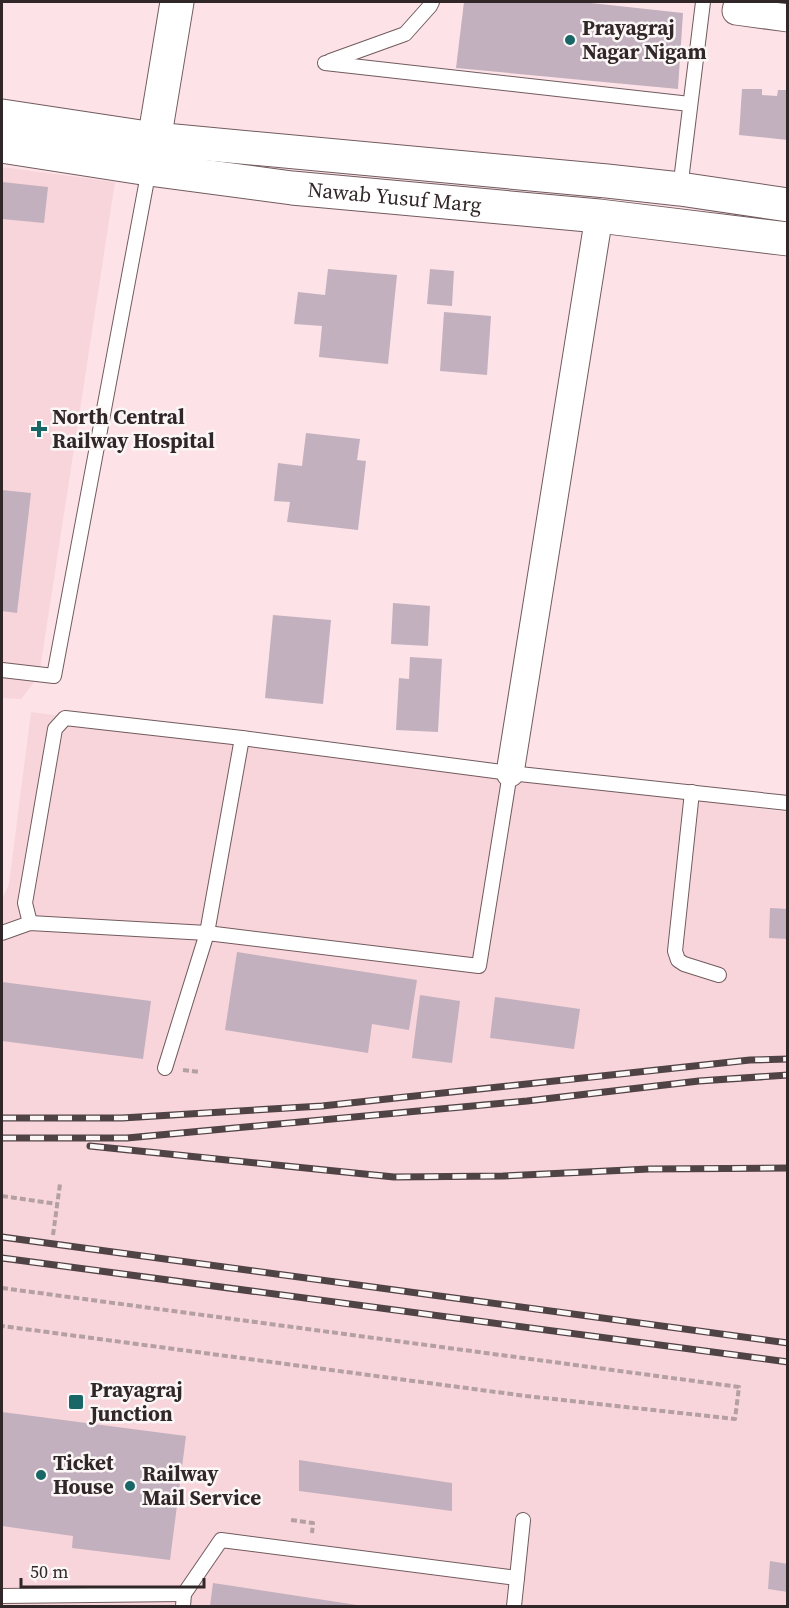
<svg xmlns="http://www.w3.org/2000/svg" width="789" height="1608" font-family="'Source Serif 4',serif">
<style>
.built{fill:#f8d5da}
.building{fill:#c3b0be}
.lines{fill:none;stroke-linecap:round;stroke-linejoin:round}
.service-casing{stroke:#715b5e;stroke-width:16}
.minor-casing{stroke:#715b5e;stroke-width:29}
.secondary-casing{stroke:#715b5e;stroke-width:35}
.path{stroke:#b4a0a3;stroke-width:4;stroke-dasharray:6 3;stroke-linecap:butt}
.service{stroke:#fff;stroke-width:14}
.minor{stroke:#fff;stroke-width:27}
.secondary{stroke:#fff;stroke-width:33}
.rail-casing{stroke:#504345;stroke-width:7}
.rail{stroke:#fcf7f7;stroke-width:4.5;stroke-dasharray:14;stroke-linecap:butt}
.poi-dot{fill:#186666;stroke:#fcf7f7;stroke-width:2}
.labels{text-anchor:middle;stroke-width:5;stroke-linejoin:round;paint-order:stroke}
.poi-label{font-size:21px;font-weight:bold;fill:#312728;stroke:#fcf7f7;text-anchor:start}
.street-label{font-size:21px;fill:#312728;stroke:#fcf7f7}
</style>
<rect width="100%" height="100%" fill="#fde3e7"/>
<g class="built">
<path d="M2 167 115 182 39 676 21 699 2 698Z"/>
<path d="M31 712 787 812V1606H2V899L9 884Z"/>
</g>
<g class="building">
<path d="M464 2H582L683 13 678 89 456 68Z"/>
<path d="M742 89H762V95L777 96 778 90H788V140L739 135Z"/>
<path d="M2 182 48 187 44 223 2 219Z"/>
<path d="M328 269 397 275 388 364 319 357 322 326 294 324 298 292 325 295Z"/>
<path d="M430 269 454 271 452 306 427 304Z"/>
<path d="M444 312 491 316 487 375 440 371Z"/>
<path d="M306 433 360 439 357 460 366 461 358 530 287 522 290 502 274 501 278 463 302 466Z"/>
<path d="M2 490 31 493 17 613 2 611Z"/>
<path d="M393 603 430 606 428 646 391 644Z"/>
<path d="M273 615 331 620 323 704 265 698Z"/>
<path d="M410 657 442 659 438 732 396 730 399 678 409 679Z"/>
<path d="M770 908 788 909V939L769 938Z"/>
<path d="M237 952 417 980 409 1030 372 1024 368 1053 225 1030Z"/>
<path d="M2 982 151 1001 143 1059 2 1041Z"/>
<path d="M420 995 460 1001 452 1063 412 1058Z"/>
<path d="M495 997 580 1009 574 1049 490 1038Z"/>
<path d="M2 1412 186 1436 170 1560 72 1548 73 1536 2 1526Z"/>
<path d="M299 1460 452 1483V1511L299 1491Z"/>
<path d="M770 1561 788 1564V1592L768 1589Z"/>
<path d="M213 1583 357 1605V1606H210Z"/>
</g>
<g class="lines">
<g class="service-casing">
<g id="service">
<path d="M330 61 405 34 430 6 432 2"/>
<path d="M325 63 690 104"/>
<path d="M680 189 703 2"/>
<path d="M2 670 54 676 149 169"/>
<path d="M692 792 675 951 678 960 684 964 719 975"/>
<path d="M30 923 25 903 55 729 65 718 242 738 510 773 788 803"/>
<path d="M2 933 30 923 207 933 479 966 510 773"/>
<path d="M165 1068 207 933 242 738"/>
<path d="M2 1596 184 1594"/>
<path d="M183 1606 184 1594 221 1540 517 1578 523 1520"/>
<path d="M514 1606 517 1578"/>
</g>
</g>
<g class="minor-casing">
<g id="minor">
<path d="M738 2 736 11 788 18"/>
<path d="M510 773 599 216"/>
</g>
</g>
<g class="secondary-casing">
<g id="secondary">
<path d="M2 116 154 139 607 181 680 189 788 205"/>
<path id="s1" d="M2 146 149 169 292 188 599 216 788 239"/>
<path d="M151 159 177 2"/>
</g>
</g>
<g class="path">
<path d="M183 1070 200 1072"/>
<path d="M2 1196 57 1204"/>
<path d="M53 1235 60 1184"/>
<path d="M2 1288 739 1387 735 1419 526 1396 2 1326"/>
<path d="M291 1520 313 1523 312 1533"/>
</g>
<use href="#service" class="service"/>
<use href="#minor" class="minor"/>
<use href="#secondary" class="secondary"/>
<g class="rail-casing">
<g id="rail">
<path d="M2 1118H122L322 1106 750 1060 788 1059"/>
<path d="M2 1138H127L527 1101 699 1081 788 1075"/>
<path d="M90 1146 394 1177 503 1176 649 1169 788 1168"/>
<path d="M2 1237 788 1343"/>
<path d="M2 1258 788 1362"/>
</g>
</g>
<use href="#rail" class="rail"/>
</g>
<g class="poi-dot">
<circle cx="570" cy="40" r="6"/>
<path d="M36 420h6v6h6v6h-6v6h-6v-6h-6v-6h6z"/>
<rect x="68" y="1394" width="16" height="16" rx="3"/>
<circle cx="41" cy="1475" r="6"/>
<circle cx="130" cy="1486" r="6"/>
</g>
<g class="labels">
<g class="poi-label">
<text x="582" y="35">Prayagraj<tspan x="582" dy="24">Nagar Nigam</tspan></text>
<text x="52" y="424">North Central<tspan x="52" dy="24">Railway Hospital</tspan></text>
<text x="90" y="1397">Prayagraj<tspan x="90" dy="24">Junction</tspan></text>
<text x="53" y="1470">Ticket<tspan x="53" dy="24">House</tspan></text>
<text x="142" y="1481">Railway<tspan x="142" dy="24">Mail Service</tspan></text>
</g>
<g class="street-label">
<text dy="7" stroke="none"><textPath href="#s1" startOffset="396">Nawab Yusuf Marg</textPath></text>
</g>
</g>
<rect width="789" height="1608" fill="none" stroke="#312728" stroke-width="6"/>
<path d="M21 1578v9h183v-9" fill="none" stroke="#312728" stroke-width="3"/>
<text x="30" y="1578" font-size="18" fill="#312728" stroke="#fcf7f7" stroke-width="4.5" paint-order="stroke">50 m</text>
</svg>
